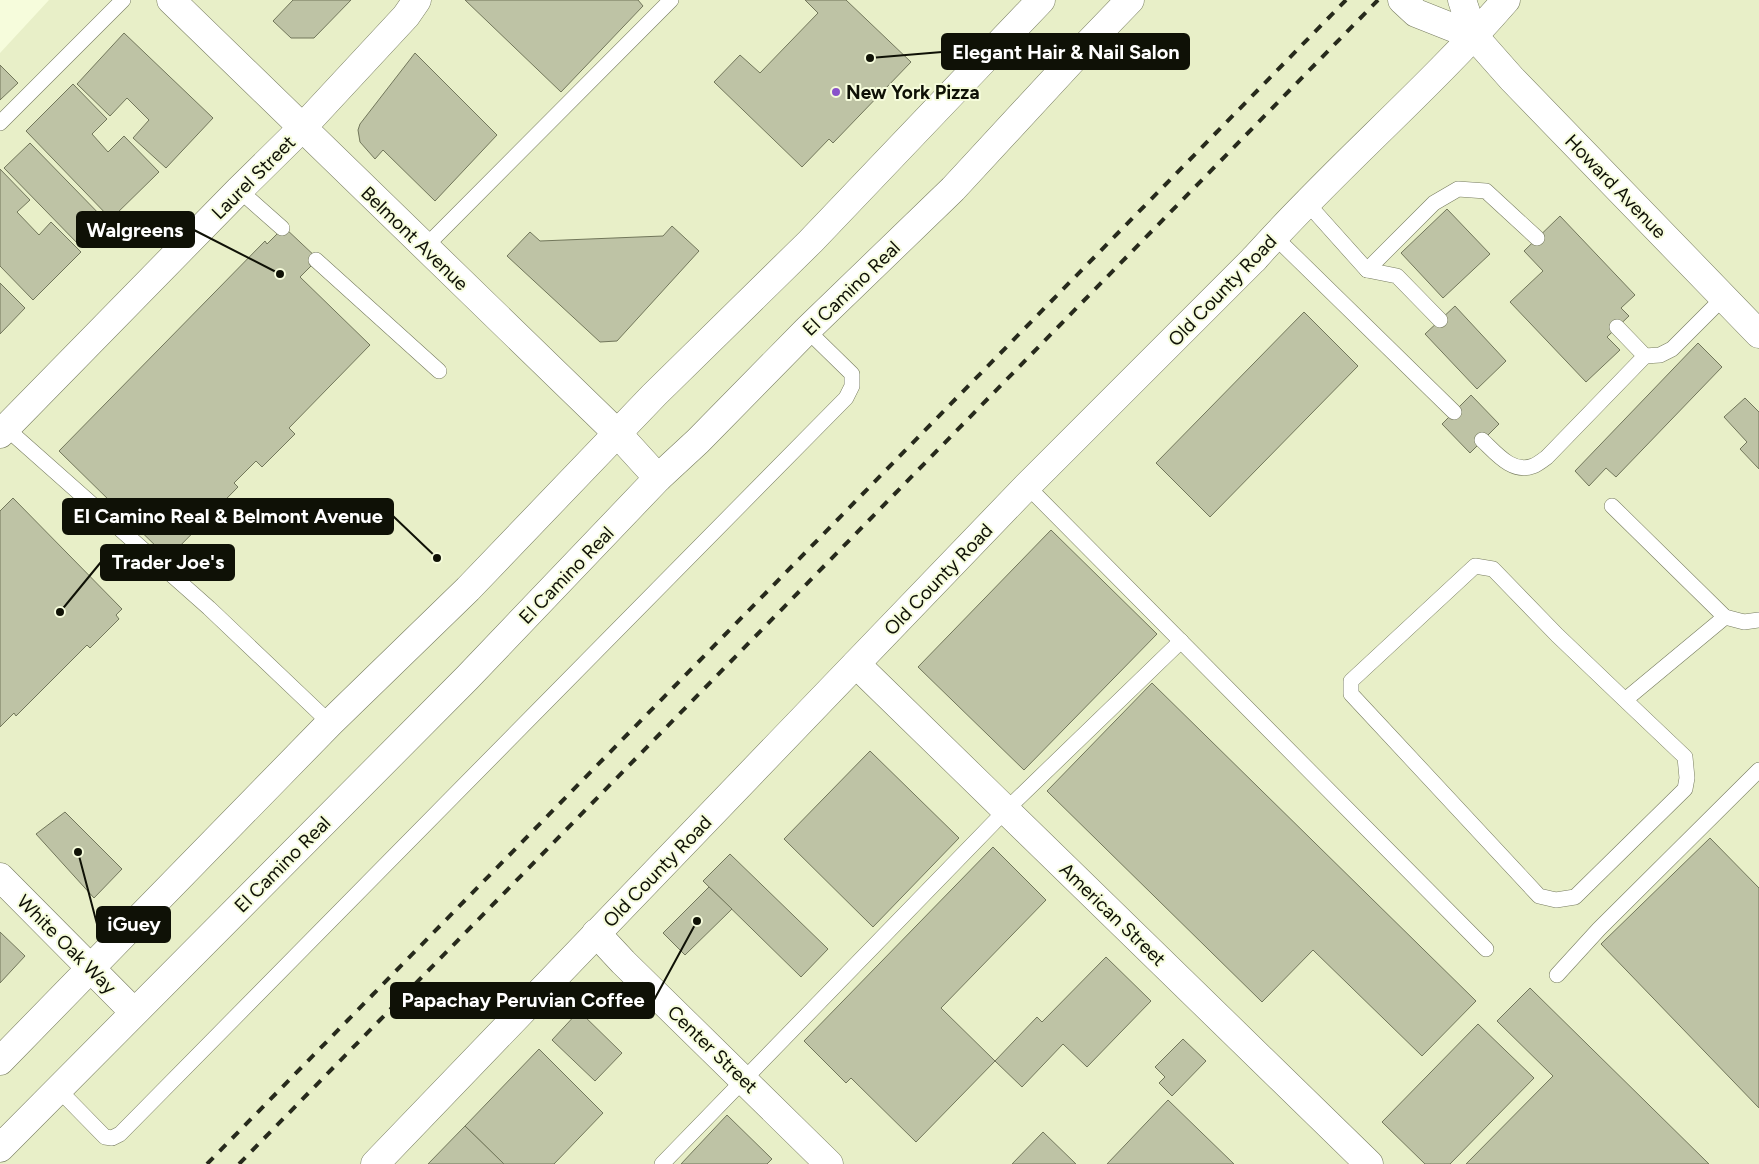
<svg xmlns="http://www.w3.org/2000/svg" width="1759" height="1164" font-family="Figtree,sans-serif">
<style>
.built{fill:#e8efc8}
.building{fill:#bec3a5;stroke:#72775b}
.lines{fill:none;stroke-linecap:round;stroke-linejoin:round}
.service-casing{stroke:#777c60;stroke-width:16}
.minor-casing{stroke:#777c60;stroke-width:29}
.tertiary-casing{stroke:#777c60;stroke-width:29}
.secondary-casing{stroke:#777c60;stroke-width:29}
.primary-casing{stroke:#777c60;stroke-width:29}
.service{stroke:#fff;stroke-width:15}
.minor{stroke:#fff;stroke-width:28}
.tertiary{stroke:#fff;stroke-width:28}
.secondary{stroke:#fff;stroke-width:28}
.primary{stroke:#fff;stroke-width:28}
.rail{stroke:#272a1c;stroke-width:4;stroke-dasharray:9 9;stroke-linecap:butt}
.poi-dot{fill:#8953ca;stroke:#f6fcdc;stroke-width:2}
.labels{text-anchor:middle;stroke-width:4;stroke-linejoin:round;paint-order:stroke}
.poi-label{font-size:19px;font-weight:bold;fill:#0f1106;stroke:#f6fcdc;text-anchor:start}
.street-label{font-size:19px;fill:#0f1106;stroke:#f6fcdc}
.leader{fill:none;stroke:#0f1106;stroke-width:2}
.callout-dot{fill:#0f1106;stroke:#f6fcdc;stroke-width:2}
.callout{fill:#0f1106;stroke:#0f1106;stroke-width:2}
.callout-label{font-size:20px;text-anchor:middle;font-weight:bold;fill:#fff}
</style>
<rect width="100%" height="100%" fill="#f6fcdc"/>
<path class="built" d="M49 0H1759V1164H0V53Z"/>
<g class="building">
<path d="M293 0H351L314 38H291L273 21Z"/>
<path d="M465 0H638L643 6 561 92Z"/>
<path d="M805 0H846L911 62 833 143 829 139 802 167 714 82 740 55 760 73 818 13Z"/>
<path d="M124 33 213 118 166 168 133 138 149 120 127 98 110 116 77 84Z"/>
<path d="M415 53 497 135 435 201 383 150 375 159 360 142 358 130 360 124Z"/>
<path d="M0 65 18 83 0 100Z"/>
<path d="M73 84 107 119 92 134 108 152 124 136 159 172 111 219 26 131Z"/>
<path d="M30 143 107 222 81 247 4 168Z"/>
<path d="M0 169 30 200 17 212 39 235 51 222 81 252 33 300 0 266Z"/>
<path d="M1447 209 1490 254 1443 298 1401 253Z"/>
<path d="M1560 216 1635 295 1621 308 1629 316 1607 337 1620 350 1586 382 1510 302 1543 271 1524 251Z"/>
<path d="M672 226 699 251 617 341 600 342 507 256 530 232 540 241 663 236Z"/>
<path d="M284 227 318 259 300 277 370 345 289 428 295 434 262 467 256 461 234 483 238 487 168 558 59 451 265 241 267 244Z"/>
<path d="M0 283 25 308 0 334Z"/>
<path d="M1455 306 1506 361 1477 389 1425 334Z"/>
<path d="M1304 312 1358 366 1210 517 1156 463Z"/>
<path d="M1698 343 1722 367 1616 477 1606 468 1589 486 1575 471Z"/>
<path d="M1471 395 1499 424 1470 453 1442 424Z"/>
<path d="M1745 398 1759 412V469L1740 449 1747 442 1724 417Z"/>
<path d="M13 498 122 609 116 615 119 619 90 648 87 645 16 716 14 713 0 727V511Z"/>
<path d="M1051 530 1157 634 1024 770 918 667Z"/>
<path d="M1152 683 1476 1001 1422 1056 1313 950 1262 1002 1047 791Z"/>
<path d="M870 751 959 838 873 927 784 839Z"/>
<path d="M65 812 122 869 94 898 36 834Z"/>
<path d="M1710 838 1759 888V1108L1601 944Z"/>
<path d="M993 847 1046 900 941 1008 995 1061 916 1142 851 1078 846 1083 804 1041Z"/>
<path d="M730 854 828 949 801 977 703 881Z"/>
<path d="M709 887 732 909 685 955 663 933Z"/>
<path d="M0 932 25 956 0 983Z"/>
<path d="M1106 957 1151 1001 1087 1067 1063 1044 1022 1087 995 1061 1037 1017 1042 1022Z"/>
<path d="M1530 988 1709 1164H1466L1553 1076 1497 1021Z"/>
<path d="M579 1011 622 1053 595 1081 552 1040Z"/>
<path d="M1478 1024 1534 1078 1450 1164H1425L1382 1122Z"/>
<path d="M1183 1039 1206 1061 1172 1096 1159 1083 1165 1077 1155 1067Z"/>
<path d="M539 1049 603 1113 554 1164H504L465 1126Z"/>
<path d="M1168 1100 1234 1164H1107Z"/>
<path d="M727 1115 772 1159 767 1164H681Z"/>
<path d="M465 1126 504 1164H428Z"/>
<path d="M1043 1132 1076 1164H1012Z"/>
</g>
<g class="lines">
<g class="service-casing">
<g id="service">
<path d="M0 123 123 0"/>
<path d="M239 190 282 228"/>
<path d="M1307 203 1367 270 1397 276 1440 320"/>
<path d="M1274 236 1454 412"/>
<path d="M425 247 671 0"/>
<path d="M316 260 439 371"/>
<path d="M1367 270 1434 203 1458 189 1486 191 1537 238"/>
<path d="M1645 356 1660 355 1672 349 1724 297"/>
<path d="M6 428 209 608 330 723"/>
<path d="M1482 440C1496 453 1512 474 1533 466 1538 464 1543 460 1547 457L1645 356 1617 327"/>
<path d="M1027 486 1486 949"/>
<path d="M1612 506 1725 617 1744 622 1759 620"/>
<path d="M1625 700 1685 757 1687 778 1685 789 1575 897 1556 900 1539 896 1351 694V681L1475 566 1493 569 1557 635 1625 700 1725 617"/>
<path d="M1557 975 1599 929 1759 770"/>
<path d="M58 1089 105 1137 112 1138 120 1134 846 398 852 386V374L807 330"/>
<path d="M662 1164 1006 810 1181 641"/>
</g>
</g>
<g class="minor-casing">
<g id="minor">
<path d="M171 0 617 433 658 478"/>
<path d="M856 664 1369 1164"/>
<path d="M0 877 134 1012"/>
<path d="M596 933 623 962 829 1164"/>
</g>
</g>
<g class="tertiary-casing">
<g id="tertiary">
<path d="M1402 0 1416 13 1474 36"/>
<path d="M1462 0 1474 36 1512 79 1759 334"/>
<path d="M0 434 239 190 302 128 406 16 417 0"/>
<path d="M375 1164 1027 486 1254 259"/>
</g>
</g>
<g class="secondary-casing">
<path id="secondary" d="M1254 259C1334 169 1427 91 1506 0"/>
</g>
<g class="primary-casing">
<g id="primary">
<path d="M0 1061 330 723 468 589 654 395 811 241 1041 0"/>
<path d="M0 1148 467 678 658 478 698 441 807 330 953 189 1076 56 1130 0"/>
</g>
</g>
<use href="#service" class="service"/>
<use href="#minor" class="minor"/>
<use href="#tertiary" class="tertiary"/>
<use href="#secondary" class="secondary"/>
<use href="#primary" class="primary"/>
<g class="rail">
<path d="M207 1164 1346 0"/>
<path d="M239 1164 1378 0"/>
</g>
</g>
<circle class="poi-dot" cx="836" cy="92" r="5"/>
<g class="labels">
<g class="poi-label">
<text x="846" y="99">New York Pizza</text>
</g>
<g class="street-label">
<text transform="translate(253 177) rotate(-45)" y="7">Laurel Street</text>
<text transform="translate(1616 186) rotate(46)" y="7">Howard Avenue</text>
<text transform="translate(415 238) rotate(44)" y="7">Belmont Avenue</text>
<text transform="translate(851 288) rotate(-44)" y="7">El Camino Real</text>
<text transform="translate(1222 290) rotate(-46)" y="7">Old County Road</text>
<text transform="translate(566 575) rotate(-46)" y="7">El Camino Real</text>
<text transform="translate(938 579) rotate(-46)" y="7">Old County Road</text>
<text transform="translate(282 864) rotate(-45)" y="7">El Camino Real</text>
<text transform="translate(657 871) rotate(-46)" y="7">Old County Road</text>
<text transform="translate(1113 914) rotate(44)" y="7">American Street</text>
<text transform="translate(67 944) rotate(45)" y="7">White Oak Way</text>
<text transform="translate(713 1049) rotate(44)" y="7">Center Street</text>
</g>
</g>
<path class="leader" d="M870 58L942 52M280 274L194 230M437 558L393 516M60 612L101 562M78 852L97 924M697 921L654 1000"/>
<g class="callout-dot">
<circle cx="870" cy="58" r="5"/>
<circle cx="280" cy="274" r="5"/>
<circle cx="437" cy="558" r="5"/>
<circle cx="60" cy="612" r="5"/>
<circle cx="78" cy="852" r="5"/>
<circle cx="697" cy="921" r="5"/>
</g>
<g class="callout">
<rect x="942" y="34" width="247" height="35" rx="5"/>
<rect x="77" y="212" width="117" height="35" rx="5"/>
<rect x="63" y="499" width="330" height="35" rx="5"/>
<rect x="101" y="545" width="133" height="35" rx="5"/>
<rect x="97" y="907" width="73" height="35" rx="5"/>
<rect x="391" y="983" width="263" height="35" rx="5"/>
</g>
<g class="callout-label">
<text x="1066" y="59">Elegant Hair &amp; Nail Salon</text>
<text x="135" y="237">Walgreens</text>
<text x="228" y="523">El Camino Real &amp; Belmont Avenue</text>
<text x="168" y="569">Trader Joe's</text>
<text x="134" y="931">iGuey</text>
<text x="523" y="1007">Papachay Peruvian Coffee</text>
</g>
</svg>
